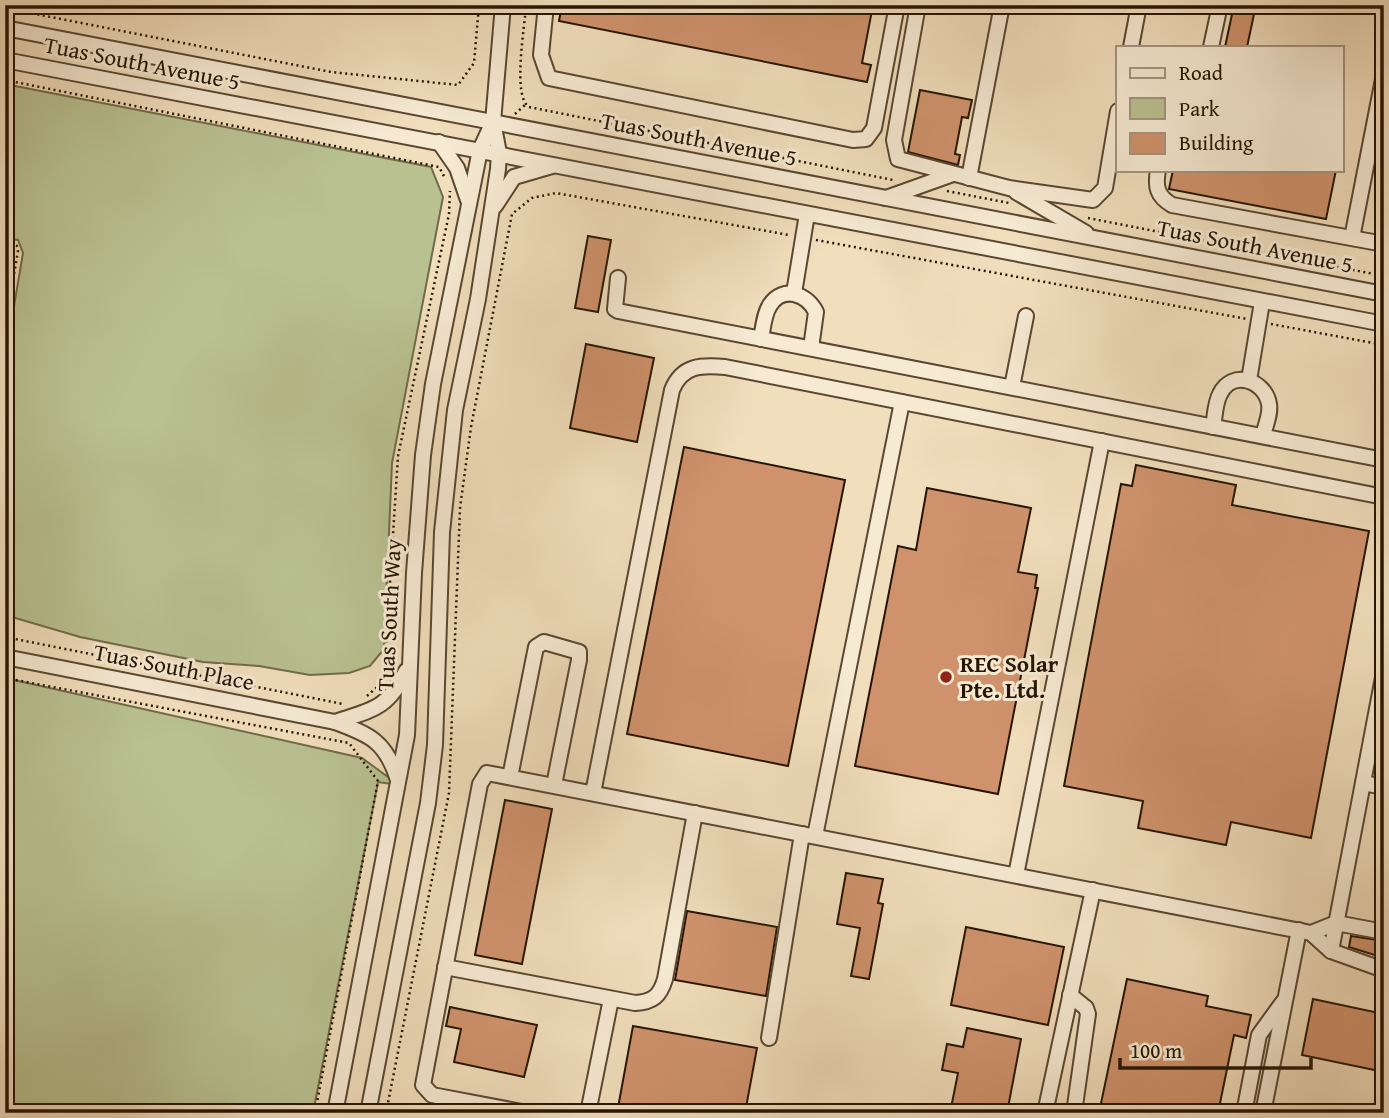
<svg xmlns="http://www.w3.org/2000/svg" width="1389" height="1118" font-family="'Gentium Book Plus',serif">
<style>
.green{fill:#b9c191;stroke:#706b4a;stroke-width:2}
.building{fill:#cf926c;stroke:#261503;stroke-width:2}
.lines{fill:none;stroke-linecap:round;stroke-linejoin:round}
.minor-casing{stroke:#594731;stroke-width:18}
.path{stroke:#261503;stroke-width:2.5;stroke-dasharray:2 3.5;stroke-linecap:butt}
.minor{stroke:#f6ead3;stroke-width:14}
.poi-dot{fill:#8f2418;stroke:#f6ead3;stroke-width:2.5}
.labels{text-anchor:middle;stroke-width:6;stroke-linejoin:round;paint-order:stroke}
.street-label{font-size:23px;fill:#261503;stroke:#f6ead3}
.poi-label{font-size:23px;font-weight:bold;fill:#261503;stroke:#f6ead3;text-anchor:start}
</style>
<rect width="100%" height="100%" fill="#f1debc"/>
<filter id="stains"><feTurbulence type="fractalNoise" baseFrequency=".00286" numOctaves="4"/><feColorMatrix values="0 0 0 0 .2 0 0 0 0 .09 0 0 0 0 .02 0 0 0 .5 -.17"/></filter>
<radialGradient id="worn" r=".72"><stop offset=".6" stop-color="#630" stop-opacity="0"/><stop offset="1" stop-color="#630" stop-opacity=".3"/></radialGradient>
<g class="green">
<path d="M5 84 431 167 443 197 392 463 384 649 370 666 349 673 310 675 259 666 203 662 80 637 5 615V359L23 253 18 240 5 238Z"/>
<path d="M5 678 362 758 399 785 378 782 313 1113H5Z"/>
</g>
<g class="building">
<path d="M562 5H873L862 63 871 65 867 82 559 21Z"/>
<path d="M1234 5H1256L1247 47H1225Z"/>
<path d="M920 90 972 100 968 118 962 117 955 154 960 155 958 165 908 152Z"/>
<path d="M1173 170H1336L1326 219 1169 189Z"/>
<path d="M588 236 611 240 598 312 575 308Z"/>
<path d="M586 344 654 358 637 442 570 428Z"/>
<path d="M684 447 845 480 788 766 627 734Z"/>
<path d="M1136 465 1236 485 1232 505 1369 531 1311 838 1231 822 1226 845 1138 828 1143 801 1064 786 1121 484 1132 486Z"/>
<path d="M927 488 1031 508 1018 572 1037 575 1035 588H1038L998 794 855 766 898 546 916 550Z"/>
<path d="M505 800 552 809 522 964 475 955Z"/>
<path d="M846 873 883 879 878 903 883 904 869 979 851 976 860 928 837 924Z"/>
<path d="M687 911 777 927 766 996 675 980Z"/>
<path d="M966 927 1064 947 1048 1025 951 1005Z"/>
<path d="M1351 936 1384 941V958L1349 947Z"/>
<path d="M1127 979 1208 996 1206 1006 1251 1015 1246 1038 1234 1035 1218 1113H1099Z"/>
<path d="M1313 999 1384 1014V1072L1302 1055Z"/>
<path d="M450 1007 537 1025 524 1077 454 1062 461 1029 446 1026Z"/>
<path d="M633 1026 757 1048 745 1113H617Z"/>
<path d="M967 1028 1021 1039 1007 1113H950L958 1073 942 1070 947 1044 963 1047Z"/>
</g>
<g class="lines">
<g class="minor-casing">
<g id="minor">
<path d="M546 5 541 55 549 78 853 140 866 139 874 128 897 5"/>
<path d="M918 5 894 140 898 159 1009 188 1093 200 1105 188 1118 111"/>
<path d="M5 28 1384 294"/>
<path d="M1131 47 1139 5"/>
<path d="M1211 47 1220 5"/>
<path d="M5 60 1384 324"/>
<path d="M439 142 457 168 468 200"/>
<path d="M1158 170C1155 187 1157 196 1172 205L1384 244"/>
<path d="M969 178 1002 5"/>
<path d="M1016 192 1086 233"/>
<path d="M886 198 953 174"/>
<path d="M495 206 514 177 552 166"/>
<path d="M1352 238 1384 74"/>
<path d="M618 278 615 309 618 311 1384 460"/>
<path d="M794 293 807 214"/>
<path d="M761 339C763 328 764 314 770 305 783 285 807 294 816 312L811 348"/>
<path d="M1249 380 1262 302"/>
<path d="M1012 387 1026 316"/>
<path d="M1213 427C1215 416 1215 403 1220 394 1232 369 1265 380 1269 404 1271 414 1265 426 1263 436"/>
<path d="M5 657 335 722C371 735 386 742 398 780"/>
<path d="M335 722C372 710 388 709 406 671"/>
<path d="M510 777 536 647 544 642 579 652V660L554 785"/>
<path d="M1363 783 1384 787"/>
<path d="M593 793 672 390C682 365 701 365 725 367L1384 497"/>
<path d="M815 836 902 402"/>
<path d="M1016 875 1102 441"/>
<path d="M1311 933 1336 923 1384 932"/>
<path d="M1331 951 1384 672"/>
<path d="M445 967 635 1003C653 1002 660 996 665 979L695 813"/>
<path d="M1070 995 1086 1008 1088 1014 1074 1113"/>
<path d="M769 1038 802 834"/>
<path d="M335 1113 407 735 414 573 423 455 433 384 480 150 493 122"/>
<path d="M368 1113 428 803 435 745 442 532 455 410 478 299 498 169 499 153 493 122 503 5"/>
<path d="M527 1113 432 1095 423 1085 480 784 487 773 1311 933 1331 951 1384 970"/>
<path d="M588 1113 611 999"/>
<path d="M1045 1113 1093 890"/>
<path d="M1244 1113 1259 1035 1283 1002"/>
<path d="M1263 1113 1299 930"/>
</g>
</g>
<g class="path">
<path d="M526 5C525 26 512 96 529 107L893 180"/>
<path d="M5 8 331 72 458 85 474 63 479 5"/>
<path d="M5 80 439 167 445 178"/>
<path d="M515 114 525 105"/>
<path d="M947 191 1009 203"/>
<path d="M1088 218 1384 276"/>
<path d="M816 240 1247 319"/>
<path d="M5 244 17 246 18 251 5 328"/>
<path d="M1271 324 1384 345"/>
<path d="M5 637 343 704"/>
<path d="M5 678 349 743 378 781 315 1113"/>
<path d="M367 696 383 682 384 677 398 456 449 214 450 191"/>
<path d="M386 1113 449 793 460 508 471 427 512 214 532 198 556 193 789 235"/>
</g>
<use href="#minor" class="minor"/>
</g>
<circle class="poi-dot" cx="946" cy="677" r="7"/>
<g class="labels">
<g class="street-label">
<text transform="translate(142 63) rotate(11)" y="8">Tuas South Avenue 5</text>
<text transform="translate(699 139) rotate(11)" y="8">Tuas South Avenue 5</text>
<text transform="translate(1255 246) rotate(11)" y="8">Tuas South Avenue 5</text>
<text transform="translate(389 615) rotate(-87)" y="8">Tuas South Way</text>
<text transform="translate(174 667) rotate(11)" y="8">Tuas South Place</text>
</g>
<g class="poi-label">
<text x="960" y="672">REC Solar<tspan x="960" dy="26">Pte. Ltd.</tspan></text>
</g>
</g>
<rect width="1389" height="1118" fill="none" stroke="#f1debc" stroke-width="28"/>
<rect x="7" y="7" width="1375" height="1104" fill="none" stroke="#261503" stroke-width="3.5"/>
<rect x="14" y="14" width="1361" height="1090" fill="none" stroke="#261503" stroke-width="2"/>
<rect x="1116" y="46" width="228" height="126" fill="#f6ead3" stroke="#a39580" stroke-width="2"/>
<rect x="1130" y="68" width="35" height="10" fill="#f6ead3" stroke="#a39580" stroke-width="2"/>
<text x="1179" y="80" font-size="21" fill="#261503">Road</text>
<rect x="1130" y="98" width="35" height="21" fill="#b9c191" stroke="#a39580" stroke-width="2"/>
<text x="1179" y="116" font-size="21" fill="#261503">Park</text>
<rect x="1130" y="133" width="35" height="21" fill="#cf926c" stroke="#a39580" stroke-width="2"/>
<text x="1179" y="150" font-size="21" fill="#261503">Building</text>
<path d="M1120 1058v10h191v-10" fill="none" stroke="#261503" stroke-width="3.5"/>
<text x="1130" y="1058" font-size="21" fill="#261503" stroke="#f6ead3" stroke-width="5" paint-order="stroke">100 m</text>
<rect width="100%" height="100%" filter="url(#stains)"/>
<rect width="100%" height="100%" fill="url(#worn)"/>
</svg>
